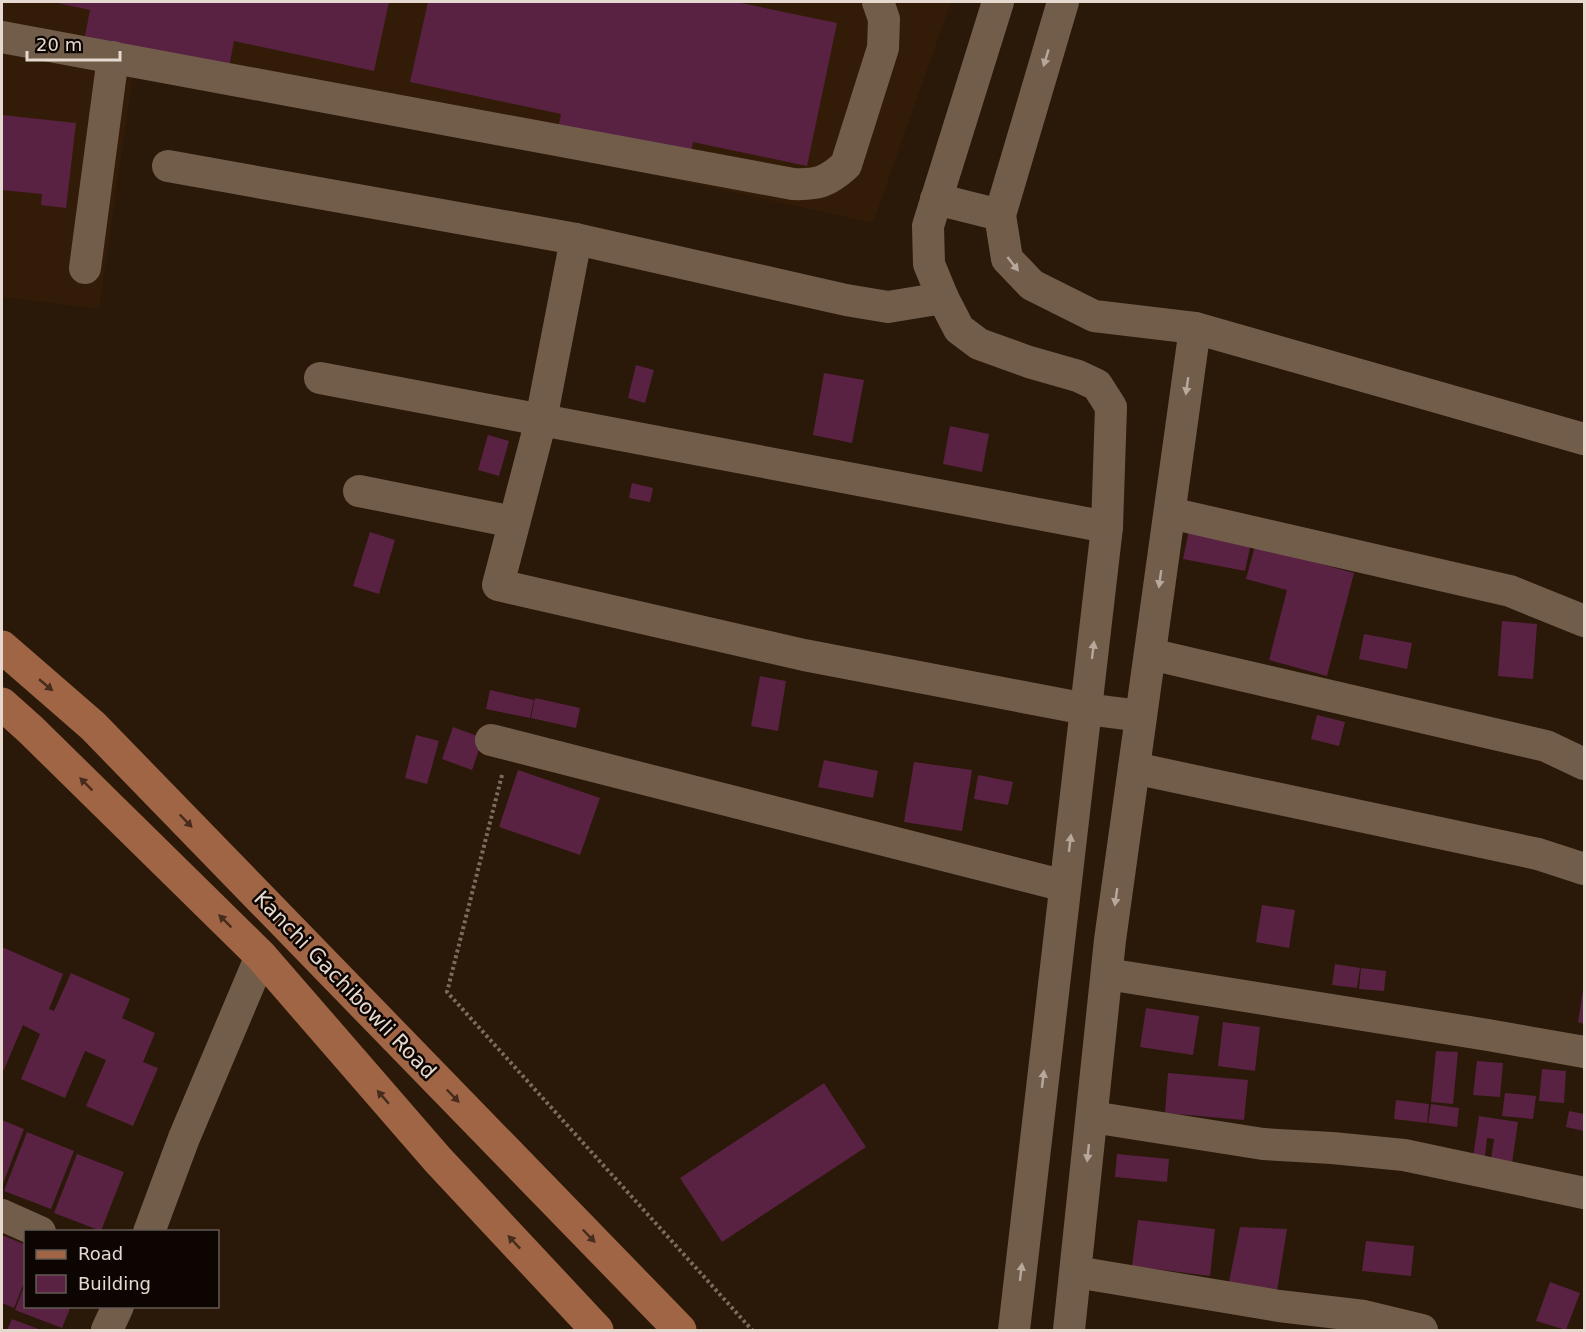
<svg xmlns="http://www.w3.org/2000/svg" width="1586" height="1332" font-family="'DejaVu Sans',sans-serif">
<style>
.built{fill:#331c07}
.building{fill:#592242}
.lines{fill:none;stroke-linecap:round;stroke-linejoin:round}
.path{stroke:#7c6c5f;stroke-width:4;stroke-dasharray:3 3;stroke-linecap:butt}
.minor{stroke:#725d4b;stroke-width:32}
.major{stroke:#a06545;stroke-width:33}
.oneway{fill:#b8a89b}
.oneway2{fill:#472b1d}
.labels{text-anchor:middle;stroke-width:5;stroke-linejoin:round;paint-order:stroke}
.street-label{font-size:21px;fill:#e6dad0;stroke:#0c0502}
</style>
<rect width="100%" height="100%" fill="#2a1808"/>
<path class="built" d="M2 2H951L873 223 135 61 99 309 2 297Z"/>
<g class="building">
<path d="M53 2H389L374 71 234 41 229 67 85 36 90 10Z"/>
<path d="M428 2H736L837 23 807 166 693 142 689 162 557 134 561 114 410 82Z"/>
<path d="M2 115 76 123 66 208 41 205 42 194 2 190Z"/>
<path d="M636 365 654 370 645 403 628 398Z"/>
<path d="M824 373 864 380 852 443 813 435Z"/>
<path d="M950 426 989 434 982 472 943 464Z"/>
<path d="M488 435 509 441 499 476 478 470Z"/>
<path d="M632 483 653 488 650 502 629 498Z"/>
<path d="M1189 530 1251 543 1245 571 1183 559Z"/>
<path d="M370 532 395 540 379 594 353 586Z"/>
<path d="M1255 546 1354 573 1327 676 1269 660 1287 590 1246 579Z"/>
<path d="M1502 621 1537 624 1533 679 1498 676Z"/>
<path d="M1364 634 1412 643 1407 669 1359 659Z"/>
<path d="M760 676 786 681 778 731 751 726Z"/>
<path d="M490 690 534 700 530 718 486 709Z"/>
<path d="M535 698 580 708 576 728 531 718Z"/>
<path d="M1317 715 1345 722 1339 746 1311 739Z"/>
<path d="M453 727 483 738 472 770 442 759Z"/>
<path d="M416 735 439 741 427 784 405 778Z"/>
<path d="M824 760 878 771 873 798 818 787Z"/>
<path d="M914 762 972 770 962 831 904 822Z"/>
<path d="M518 770 600 798 580 855 499 827Z"/>
<path d="M978 775 1013 782 1008 805 974 799Z"/>
<path d="M1262 905 1295 910 1289 948 1256 942Z"/>
<path d="M2 947 63 974 49 1009 54 1011 71 973 130 999 122 1018 155 1033 143 1062 158 1068 133 1126 86 1106 106 1060 85 1051 65 1098 21 1079 40 1034 23 1025 2 1074Z"/>
<path d="M1335 964 1360 968 1357 988 1332 985Z"/>
<path d="M1361 968 1386 971 1384 991 1359 989Z"/>
<path d="M1583 990H1584V1024L1578 1022Z"/>
<path d="M1146 1008 1199 1016 1193 1055 1140 1047Z"/>
<path d="M1223 1022 1260 1027 1255 1071 1218 1066Z"/>
<path d="M1436 1051 1458 1052 1453 1104 1431 1102Z"/>
<path d="M1477 1061 1503 1063 1500 1097 1473 1095Z"/>
<path d="M1542 1069 1566 1071 1564 1103 1539 1101Z"/>
<path d="M1168 1073 1248 1080 1244 1120 1165 1113Z"/>
<path d="M824 1083 866 1147 722 1242 680 1178Z"/>
<path d="M1505 1093 1536 1096 1533 1119 1502 1116Z"/>
<path d="M1396 1100 1429 1104 1427 1123 1394 1119Z"/>
<path d="M1431 1104 1459 1108 1457 1127 1428 1123Z"/>
<path d="M1569 1111 1584 1114V1131L1566 1127Z"/>
<path d="M1479 1116 1518 1122 1511 1170 1490 1166 1494 1139 1487 1138 1484 1166 1472 1164Z"/>
<path d="M2 1120 24 1129 2 1186Z"/>
<path d="M27 1132 74 1151 51 1209 4 1191Z"/>
<path d="M77 1154 124 1172 101 1231 54 1213Z"/>
<path d="M1117 1154 1169 1159 1167 1182 1115 1177Z"/>
<path d="M1138 1220 1215 1229 1210 1276 1132 1266Z"/>
<path d="M1240 1227 1287 1229 1277 1291 1229 1282Z"/>
<path d="M2 1235 26 1245V1278L14 1308 2 1303Z"/>
<path d="M1366 1241 1414 1246 1411 1276 1362 1271Z"/>
<path d="M1550 1282 1580 1293 1566 1330 1536 1321Z"/>
<path d="M25 1284 26 1306H71L62 1328 15 1310Z"/>
<path d="M12 1319 41 1330H7Z"/>
</g>
<g class="lines">
<path class="path" d="M502 775 447 992 752 1330"/>
<g class="minor">
<path d="M998 2 928 226 929 264 943 298 959 329 979 344 1029 362 1078 376 1097 385 1111 407 1107 527 1014 1330"/>
<path d="M1063 2 1000 215 1007 259 1032 285 1094 316 1195 328 1584 439"/>
<path d="M2 37 793 184C818 185 827 182 846 165L883 48 884 19 878 2"/>
<path d="M168 166 576 239 846 300 888 307 943 298"/>
<path d="M936 199 1000 215"/>
<path d="M576 239 541 420 498 585 804 655 1086 709 1141 716"/>
<path d="M85 268 113 57"/>
<path d="M320 378 1107 527"/>
<path d="M359 491 514 522"/>
<path d="M1170 513 1510 591 1584 621"/>
<path d="M1150 654 1546 746 1584 764"/>
<path d="M491 740 1065 886"/>
<path d="M1134 768 1538 854 1584 869"/>
<path d="M1107 974 1488 1035 1584 1052"/>
<path d="M1092 1117 1263 1144 1332 1148 1404 1155 1584 1193"/>
<path d="M2 1215 40 1232"/>
<path d="M149 1232 184 1138 261 956"/>
<path d="M1076 1272 1279 1306 1364 1316 1422 1330"/>
<path d="M107 1330 118 1306"/>
<path d="M1069 1330 1110 940 1195 328"/>
</g>
<g class="major">
<path d="M2 647 93 726 680 1330"/>
<path d="M2 704 31 730 261 956 438 1160 597 1330"/>
</g>
</g>
<defs><path id="oneway-solid" d="M-6-.8H1V-3.2L6.5 0L1 3.2V.8H-6Z" transform="scale(1.5)"/></defs>
<g class="oneway">
<use href="#oneway-solid" transform="translate(1046 58) rotate(107)"/>
<use href="#oneway-solid" transform="translate(1013 264) rotate(52)"/>
<use href="#oneway-solid" transform="translate(1187 386) rotate(98)"/>
<use href="#oneway-solid" transform="translate(1160 579) rotate(98)"/>
<use href="#oneway-solid" transform="translate(1093 650) rotate(-83)"/>
<use href="#oneway-solid" transform="translate(1070 843) rotate(-83)"/>
<use href="#oneway-solid" transform="translate(1116 897) rotate(98)"/>
<use href="#oneway-solid" transform="translate(1043 1079) rotate(-83)"/>
<use href="#oneway-solid" transform="translate(1088 1153) rotate(96)"/>
<use href="#oneway-solid" transform="translate(1021 1272) rotate(-83)"/>
</g>
<g class="oneway2">
<use href="#oneway-solid" transform="translate(46 685) rotate(40)"/>
<use href="#oneway-solid" transform="translate(86 784) rotate(-135)"/>
<use href="#oneway-solid" transform="translate(186 821) rotate(46)"/>
<use href="#oneway-solid" transform="translate(225 921) rotate(-135)"/>
<use href="#oneway-solid" transform="translate(453 1096) rotate(46)"/>
<use href="#oneway-solid" transform="translate(383 1097) rotate(-131)"/>
<use href="#oneway-solid" transform="translate(589 1236) rotate(46)"/>
<use href="#oneway-solid" transform="translate(514 1242) rotate(-133)"/>
</g>
<g class="labels">
<g class="street-label">
<text transform="translate(345 985) rotate(46)" y="7">Kanchi Gachibowli Road</text>
</g>
</g>
<rect width="1586" height="1332" fill="none" stroke="#e6dad0" stroke-width="6"/>
<rect x="24" y="1230" width="195" height="78" fill="#0c0502" stroke="#635a54" stroke-width="1.5"/>
<rect x="36" y="1250" width="30" height="9" fill="#a06545" stroke="#635a54" stroke-width="1.5"/>
<text x="78" y="1260" font-size="18" fill="#e6dad0">Road</text>
<rect x="36" y="1275" width="30" height="18" fill="#592242" stroke="#635a54" stroke-width="1.5"/>
<text x="78" y="1290" font-size="18" fill="#e6dad0">Building</text>
<path d="M27 51v9h93v-9" fill="none" stroke="#e6dad0" stroke-width="3"/>
<text x="36" y="51" font-size="18" fill="#e6dad0" stroke="#0c0502" stroke-width="4.5" paint-order="stroke">20 m</text>
</svg>
